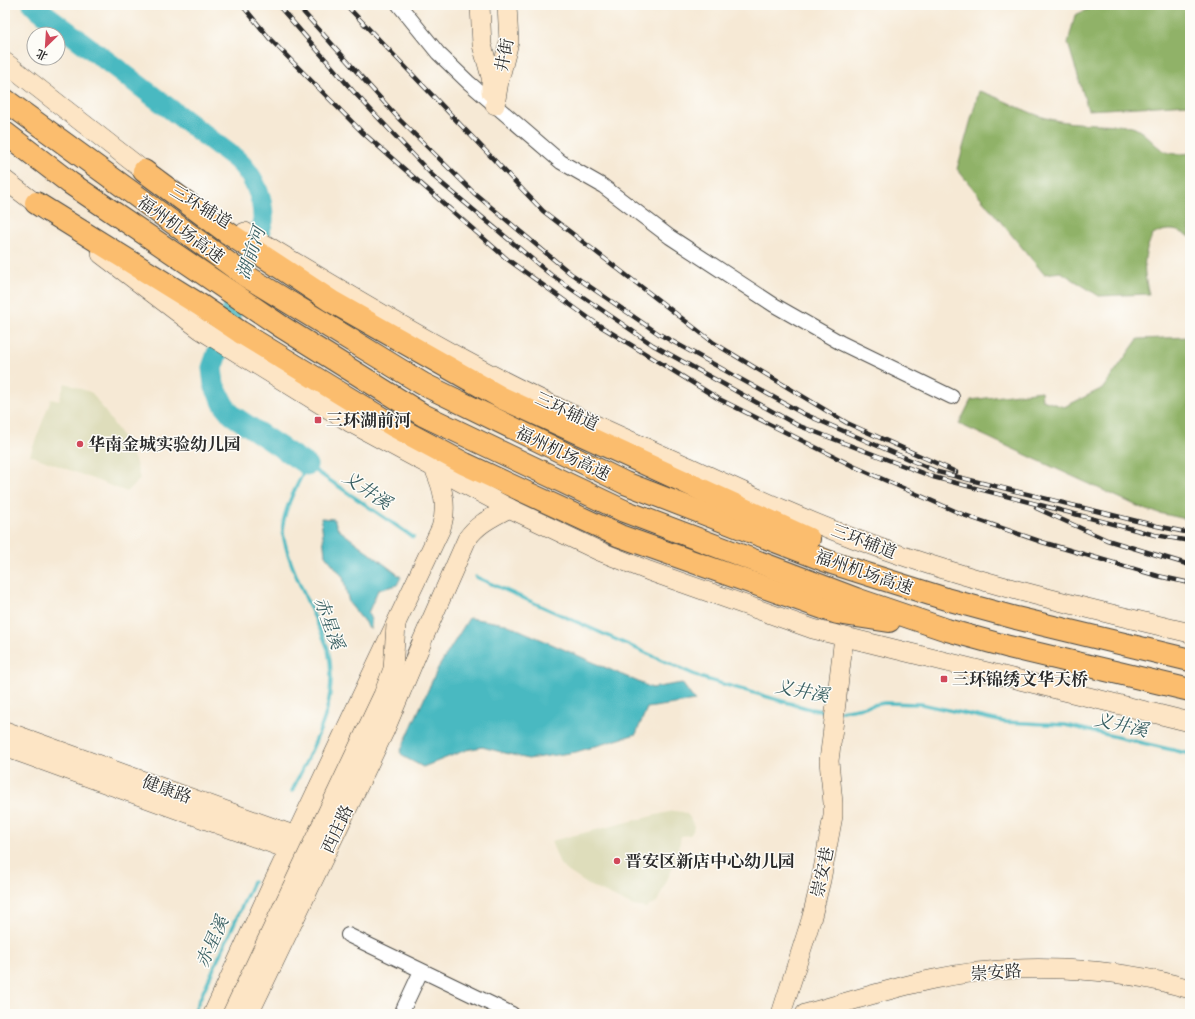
<svg xmlns="http://www.w3.org/2000/svg" width="1195" height="1019" font-family="Cardo,'Noto Serif SC',serif">
<style>
.built{fill:#deddbb}
.forest{fill:#90b267;stroke:#5e6e49}
.water{fill:#4ab9c1;stroke:#3a7276}
.lines{fill:none;stroke-linecap:round;stroke-linejoin:round}
.stream{stroke:#4ab9c1;stroke-width:3.5}
.river{stroke:#4ab9c1;stroke-width:21}
.street-casing{stroke:#494844;stroke-width:16}
.secondary-casing{stroke:#494844;stroke-width:20}
.highway-casing{stroke:#494844;stroke-width:24}
.street{stroke:#fff;stroke-width:14}
.secondary{stroke:#fde5c5;stroke-width:19}
.highway{stroke:#fbbd6e;stroke-width:22}
.rail-casing{stroke:#2b2b2b;stroke-width:4.5}
.rail{stroke:#fdfcf7;stroke-width:3;stroke-dasharray:9;stroke-linecap:butt}
.secondary-bridge-casing{stroke:#494844;stroke-width:20;stroke-linecap:butt}
.secondary-bridge{stroke:#fde5c5;stroke-width:19}
.poi-dot{fill:#d1495b;stroke:#fdfcf7;stroke-width:1.5}
.labels{text-anchor:middle;stroke-width:3;stroke-linejoin:round;paint-order:stroke}
.street-label{font-size:17px;fill:#2b2b2b;stroke:#fdfcf7}
.poi-label{font-size:17px;font-weight:bold;fill:#2b2b2b;stroke:#fdfcf7;text-anchor:start}
.water-label{font-size:18px;font-style:italic;fill:#365d60;stroke:#fdfcf7}
</style>
<rect width="100%" height="100%" fill="#fdfcf7"/>
<filter id="ink" filterUnits="userSpaceOnUse"><feTurbulence type="fractalNoise" baseFrequency=".025" numOctaves="2"/><feDisplacementMap in="SourceGraphic" scale="8" xChannelSelector="R" yChannelSelector="G"/><feConvolveMatrix kernelMatrix="1 2 1 2 8 2 1 2 1" color-interpolation-filters="sRGB"/></filter>
<filter id="wash" filterUnits="userSpaceOnUse"><feTurbulence type="fractalNoise" baseFrequency=".012" numOctaves="4" result="noise"/><feDisplacementMap in="SourceGraphic" scale="16" xChannelSelector="R" yChannelSelector="G"/><feGaussianBlur stdDeviation="0.9" result="paint"/><feColorMatrix in="noise" values="0 0 0 0 0 0 0 0 0 0 0 0 0 0 0 0 0 1.4 0 .05"/><feComposite in="paint" operator="in"/></filter>
<g filter="url(#wash)">
<rect width="100%" height="100%" fill="#f6e9d5"/>
<g class="built">
<path d="M65 383 92 393 120 433 135 460 140 479 127 492 30 455 51 399 59 401Z"/>
<path d="M673 811 683 812 689 816 694 826 693 831 690 835 681 836 677 858 657 902 646 908 633 906 587 884 566 870 560 864 551 841Z"/>
</g>
<g class="forest">
<path d="M1098 5H1190V104L1088 110 1068 43 1075 15Z"/>
<path d="M979 91C1003 98 1025 113 1050 119 1077 126 1105 122 1132 127 1136 128 1140 131 1143 133 1161 149 1164 157 1190 153V237C1177 229 1167 227 1153 235 1142 255 1143 272 1149 294L1099 296 1061 272 1044 274 957 169Z"/>
<path d="M1190 337V520L1146 510 959 424 971 400 1041 391 1042 400 1064 407 1103 388 1138 339Z"/>
</g>
<g class="water">
<path d="M321 518 334 519 338 529 401 577 397 585 378 590 368 613 371 619V630L349 603 343 577 325 555Z"/>
<path d="M469 618 506 624 652 688 682 683 695 701 647 708 636 734 576 752 528 759 482 747 466 750 423 767 404 757 400 752 438 668Z"/>
</g>
<g class="lines">
<g class="stream">
<path d="M476 577 702 678 810 709 829 712"/>
<path d="M841 711 884 703 921 704 1004 722 1065 725 1190 754"/>
<path d="M292 791C314 743 340 705 328 649 318 620 279 550 283 524 286 504 298 484 307 465L413 537"/>
<path d="M193 1014 253 882"/>
</g>
<path class="river" d="M33 5 236 159C253 174 264 198 263 221L212 368 214 385 224 405 232 415 307 465"/>
</g>
</g>
<g filter="url(#ink)">
<g class="lines">
<g class="street-casing">
<g id="street">
<path d="M399 5 438 53 468 82 561 162 603 186 670 237 774 305 841 343 952 397"/>
<path d="M348 935 512 1014"/>
<path d="M401 1014 421 971"/>
</g>
</g>
<g class="secondary-casing">
<g id="secondary">
<path d="M480 5 482 45 491 77V92"/>
<path d="M5 62 144 171 157 179"/>
<path d="M495 105 499 81 509 42 507 5"/>
<path d="M5 180 47 212"/>
<path d="M245 232C317 276 390 320 464 360 537 400 613 433 689 467 752 496 815 525 880 548 981 584 1086 608 1190 633"/>
<path d="M101 254 201 330 351 423 509 508 599 551 649 571 813 629 1190 722"/>
<path d="M415 657 467 539C478 523 493 517 509 508"/>
<path d="M5 731 307 840"/>
<path d="M5 747 301 854"/>
<path d="M213 1014 274 881 441 528C448 507 443 488 434 468"/>
<path d="M781 1014 811 920 821 880 833 816V803L829 761 844 637"/>
<path d="M805 1014C848 1002 891 988 934 979 1013 962 1113 966 1190 989"/>
</g>
</g>
<g class="highway-casing">
<g id="highway">
<path d="M5 100 246 276 423 384 625 483 832 563 946 599 1016 618 1190 660"/>
<path d="M5 133 70 183 282 327 423 415 624 511 856 599 947 630 1009 647 1190 690"/>
<path d="M144 171 225 231 331 301 502 398 809 539"/>
<path d="M36 203 200 305 240 332 394 426 465 464 620 536 837 613 889 621"/>
</g>
</g>
<use href="#street" class="street"/>
<use href="#secondary" class="secondary"/>
<use href="#highway" class="highway"/>
<g class="rail-casing">
<g id="rail">
<path d="M242 5 270 39 362 132 507 259 597 324 719 399 853 466 964 515 1042 542 1158 576 1190 583"/>
<path d="M278 5 353 91 433 176 551 275 653 345 797 425 933 477 1155 535 1190 541"/>
<path d="M297 5 400 120 474 193 570 273 659 334 802 413 938 472 1157 526 1190 533"/>
<path d="M346 5 543 211 714 343 847 423 956 472"/>
<path d="M1036 508 1107 540 1190 565"/>
</g>
</g>
<use href="#rail" class="rail"/>
<g class="secondary-bridge-casing">
<g id="secondary-bridge">
<path d="M232 1014 383 695 393 669 396 625"/>
<path d="M249 1014 384 732 422 642"/>
</g>
</g>
<use href="#secondary-bridge" class="secondary-bridge"/>
</g>
</g>
<g class="poi-dot">
<rect x="314" y="416" width="8" height="8" rx="2"/>
<circle cx="80" cy="444" r="4"/>
<rect x="940" y="675" width="8" height="8" rx="2"/>
<circle cx="617" cy="861" r="4"/>
</g>
<g class="labels">
<g class="street-label">
<text transform="translate(504 55) rotate(-79)" y="6">井街</text>
<text transform="translate(201 206) rotate(31)" y="6">三环辅道</text>
<text transform="translate(181 229) rotate(36)" y="6">福州机场高速</text>
<text transform="translate(567 411) rotate(25)" y="6">三环辅道</text>
<text transform="translate(563 453) rotate(26)" y="6">福州机场高速</text>
<text transform="translate(864 541) rotate(21)" y="6">三环辅道</text>
<text transform="translate(864 572) rotate(19)" y="6">福州机场高速</text>
<text transform="translate(167 789) rotate(20)" y="6">健康路</text>
<text transform="translate(337 829) rotate(-65)" y="6">西庄路</text>
<text transform="translate(822 872) rotate(-78)" y="6">崇安巷</text>
<text transform="translate(996 972) rotate(-4)" y="6">崇安路</text>
</g>
<g class="poi-label">
<text x="326" y="426">三环湖前河</text>
<text x="88" y="450">华南金城实验幼儿园</text>
<text x="952" y="685">三环锦绣文华天桥</text>
<text x="625" y="867">晋安区新店中心幼儿园</text>
</g>
<g class="water-label">
<text transform="translate(251 253) rotate(-71)" y="6">湖前河</text>
<text transform="translate(367 490) rotate(34)" y="6">义井溪</text>
<text transform="translate(329 623) rotate(70)" y="6">赤星溪</text>
<text transform="translate(802 691) rotate(11)" y="6">义井溪</text>
<text transform="translate(1121 725) rotate(13)" y="6">义井溪</text>
<text transform="translate(212 942) rotate(-66)" y="6">赤星溪</text>
</g>
</g>
<rect width="1195" height="1019" fill="none" stroke="#fdfcf7" stroke-width="20"/>
<g transform="translate(46 46) rotate(205)"><circle r="19" fill="#fdfcf7" stroke="#a9a8a5"/>
<path d="M0-3L7 15L0 10L-7 15Z" fill="#d1495b"/>
<text y="-6" font-size="11" font-weight="bold" text-anchor="middle" fill="#2b2b2b">北</text>
</g>
</svg>
